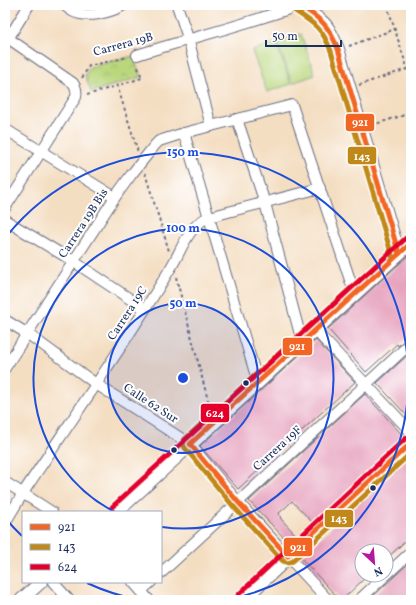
<svg xmlns="http://www.w3.org/2000/svg" width="416" height="605" font-family="Vollkorn,serif">
<style>
.park{fill:url(#park-crowns);stroke:#6a836e}
.pitch{fill:#bad77d;stroke:#6a836e}
.building{fill:#e6a2bd}
.lines{fill:none;stroke-linecap:round;stroke-linejoin:round}
.minor-casing{stroke:#676c81;stroke-width:12}
.tertiary-casing{stroke:#676c81;stroke-width:14}
.path{stroke:#676c81;stroke-width:2;stroke-dasharray:3 3;stroke-linecap:butt}
.minor{stroke:#fff;stroke-width:10}
.tertiary{stroke:#fff;stroke-width:12}
.bus-1-casing{stroke:#fff;stroke-width:8}
.bus-2-casing{stroke:#fff;stroke-width:8}
.bus-3-casing{stroke:#fff;stroke-width:8}
.bus-1{stroke:#f26522;stroke-width:5}
.bus-2{stroke:#c08818;stroke-width:5}
.bus-3{stroke:#e4002b;stroke-width:5}
.ring{fill:none;stroke:#1d4ed8;stroke-width:2}
.bus-dot{fill:#1b2f5e;stroke:#fff;stroke-width:1.5}
.labels{text-anchor:middle;stroke-width:4;stroke-linejoin:round;paint-order:stroke}
.street-label{font-size:12px;fill:#1b2f5e;stroke:#fff}
.centre{fill:#1d4ed8;stroke:#fff;stroke-width:2}
.ring-label{font-size:12px;text-anchor:middle;font-weight:bold;fill:#1d4ed8;stroke:#fff;stroke-width:4;stroke-linejoin:round;paint-order:stroke}
.line-badge{stroke:#fff;stroke-width:1.5}
.badge-label{font-size:11px;text-anchor:middle;font-weight:bold;fill:#fff}
</style>
<defs>
<pattern id="park-crowns" width="20" height="18" patternUnits="userSpaceOnUse"><rect width="20" height="18" fill="#bad77d"/><path d="M2 6a3 3 0 1 1 6 0M12 15a3 3 0 1 1 6 0" fill="none" stroke="#9fb96e"/></pattern>
</defs>
<rect width="100%" height="100%" fill="#fff"/>
<filter id="ink" filterUnits="userSpaceOnUse"><feTurbulence type="fractalNoise" baseFrequency=".025" numOctaves="2"/><feDisplacementMap in="SourceGraphic" scale="8" xChannelSelector="R" yChannelSelector="G"/><feConvolveMatrix kernelMatrix="1 2 1 2 8 2 1 2 1" color-interpolation-filters="sRGB"/></filter>
<filter id="wash" filterUnits="userSpaceOnUse"><feTurbulence type="fractalNoise" baseFrequency=".012" numOctaves="4" result="noise"/><feDisplacementMap in="SourceGraphic" scale="16" xChannelSelector="R" yChannelSelector="G"/><feGaussianBlur stdDeviation="0.9" result="paint"/><feColorMatrix in="noise" values="0 0 0 0 0 0 0 0 0 0 0 0 0 0 0 0 0 1.4 0 .05"/><feComposite in="paint" operator="in"/></filter>
<g filter="url(#wash)">
<rect width="100%" height="100%" fill="#f4dec2"/>
<path class="park" d="M133 56 141 77 91 92 85 75 90 67Z"/>
<g class="pitch">
<path d="M301 34 315 75 292 83 277 42Z"/>
<path d="M276 43 291 84 267 92 252 51Z"/>
</g>
<g id="blocks">
<g class="building">
<path d="M411 253V337L407 338 398 346 397 344 366 372 328 329Z"/>
<path d="M316 340 355 382 238 489 200 446Z"/>
<path d="M411 352V420L377 383Z"/>
<path d="M365 394 405 438 313 523 292 501 285 508 279 513 281 519 298 537 290 544 249 501Z"/>
<path d="M411 454V536L386 559V551H362V575H368L342 600H340L300 557Z"/>
<path d="M411 561V600H369Z"/>
</g>
</g>
</g>
<g filter="url(#ink)">
<use href="#blocks" fill-opacity="0" stroke="#676c81" stroke-width="1"/>
<g class="lines">
<g class="minor-casing">
<g id="minor">
<path d="M64 5C67 7 69 10 72 11 87 19 110 13 124 5"/>
<path d="M177 5 188 38 211 126"/>
<path d="M5 36 73 83C77 88 77 92 76 97L5 208"/>
<path d="M5 44 29 5"/>
<path d="M137 55C191 38 247 24 300 5"/>
<path d="M237 119 265 203 302 342"/>
<path d="M5 129 115 197"/>
<path d="M184 133 258 383"/>
<path d="M5 220 73 261 145 309"/>
<path d="M5 320 28 334 96 384 190 444 238 502 328 600"/>
<path d="M315 330 411 432"/>
<path d="M5 368 115 197 131 175 155 145 159 141 184 133 292 105 355 295"/>
<path d="M5 482 52 512"/>
<path d="M5 523 23 493C72 419 124 346 170 269 181 252 188 225 209 217L320 188"/>
<path d="M161 573 411 343"/>
<path d="M53 582 69 600"/>
<path d="M133 582 149 600"/>
<path d="M141 591 151 582"/>
<path d="M359 600 411 552"/>
</g>
</g>
<g class="tertiary-casing">
<g id="tertiary">
<path d="M299 5C324 22 327 21 338 49L399 254"/>
<path d="M117 512 411 243"/>
<path d="M21 600 41 582"/>
<path d="M243 600 411 443"/>
</g>
</g>
<g class="path">
<path d="M387 5 411 80"/>
<path d="M349 46 395 29"/>
<path d="M82 78 89 66 128 57"/>
<path d="M117 85 138 152"/>
<path d="M359 85 407 69"/>
<path d="M87 95 142 78 137 65"/>
<path d="M372 125 411 113"/>
<path d="M145 173 169 251"/>
<path d="M176 277 211 412"/>
</g>
<use href="#minor" class="minor"/>
<use href="#tertiary" class="tertiary"/>
<g class="bus-1-casing">
<g id="bus-1">
<path d="M299 5C321 19 328 24 338 49L399 254"/>
<path d="M411 243 190 444 238 502 288 556 411 443"/>
</g>
</g>
<g class="bus-2-casing">
<g id="bus-2">
<path d="M295 11C315 24 322 28 331 51L392 256"/>
<path d="M406 238 185 439 183 444 185 448 233 506 283 561 288 563 293 561 411 453"/>
</g>
</g>
<g class="bus-3-casing">
<g id="bus-3">
<path d="M112 507 406 238"/>
<path d="M238 595 406 438"/>
</g>
</g>
<use href="#bus-1" class="bus-1"/>
<use href="#bus-2" class="bus-2"/>
<use href="#bus-3" class="bus-3"/>
</g>
</g>
<circle cx="183" cy="378" r="75" fill="#1d4ed8" fill-opacity=".12"/>
<g class="ring">
<circle cx="183" cy="378" r="75"/>
<path d="M115 512A150 150 0 1 1 162 527"/>
<path d="M140 600A226 226 0 0 1 87 583M22 536A226 226 0 0 1 6 519M6 237A226 226 0 1 1 226 600"/>
</g>
<g class="bus-dot">
<circle cx="246" cy="383" r="3.5"/>
<circle cx="174" cy="450" r="3.5"/>
<circle cx="373" cy="488" r="3.5"/>
</g>
<g class="labels">
<g class="street-label">
<text transform="translate(123 44) rotate(-15)" y="4">Carrera 19B</text>
<text transform="translate(83 223) rotate(-57)" y="4">Carrera 19B Bis</text>
<text transform="translate(127 313) rotate(-57)" y="4">Carrera 19C</text>
<text transform="translate(151 403) rotate(33)" y="4">Calle 62 Sur</text>
<text transform="translate(277 448) rotate(-42)" y="4">Carrera 19F</text>
</g>
</g>
<circle cx="183" cy="378" r="6" class="centre"/>
<g class="ring-label">
<text x="183" y="156">150 m</text>
<text x="183" y="232">100 m</text>
<text x="183" y="307">50 m</text>
</g>
<g class="line-badge">
<rect x="345" y="113" width="30" height="19" rx="4" fill="#f26522"/>
<rect x="347" y="146" width="30" height="19" rx="4" fill="#c08818"/>
<rect x="282" y="337" width="31" height="19" rx="4" fill="#f26522"/>
<rect x="200" y="403" width="30" height="20" rx="4" fill="#e4002b"/>
<rect x="324" y="509" width="30" height="19" rx="4" fill="#c08818"/>
<rect x="283" y="537" width="30" height="20" rx="4" fill="#f26522"/>
</g>
<g class="badge-label">
<text x="360" y="126">921</text>
<text x="362" y="160">143</text>
<text x="297" y="350">921</text>
<text x="215" y="417">624</text>
<text x="339" y="522">143</text>
<text x="298" y="551">921</text>
</g>
<rect width="416" height="605" fill="none" stroke="#fff" stroke-width="20"/>
<rect x="22" y="511" width="140" height="72" fill="#ffffff" stroke="#a4acbf"/>
<rect x="30" y="524" width="20" height="6" fill="#f26522" stroke="#a4acbf"/>
<text x="58" y="531" font-size="12" fill="#1b2f5e">921</text>
<rect x="30" y="544" width="20" height="6" fill="#c08818" stroke="#a4acbf"/>
<text x="58" y="551" font-size="12" fill="#1b2f5e">143</text>
<rect x="30" y="564" width="20" height="6" fill="#e4002b" stroke="#a4acbf"/>
<text x="58" y="571" font-size="12" fill="#1b2f5e">624</text>
<g transform="translate(374 563) rotate(154)"><circle r="19" fill="#ffffff" stroke="#a4acbf"/>
<path d="M0-3L7 15L0 10L-7 15Z" fill="#b5179e"/>
<text y="-6" font-size="11" font-weight="bold" text-anchor="middle" fill="#1b2f5e">N</text>
</g>
<path d="M266 40v6h75v-6" fill="none" stroke="#1b2f5e" stroke-width="2"/>
<text x="272" y="40" font-size="12" fill="#1b2f5e" stroke="#ffffff" stroke-width="3" paint-order="stroke">50 m</text>
</svg>
